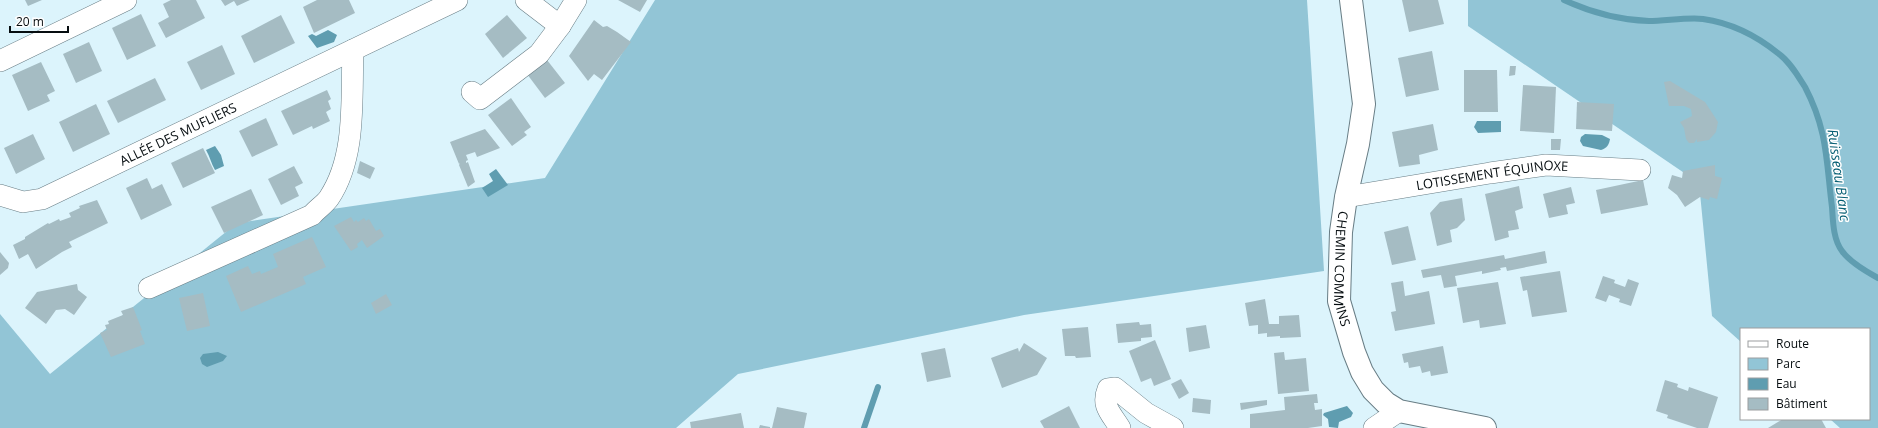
<svg xmlns="http://www.w3.org/2000/svg" width="1878" height="428" font-family="'Open Sans',sans-serif">
<style>
.green{fill:#92c5d6}
.water{fill:#5f9db0}
.lines{fill:none;stroke-linecap:round;stroke-linejoin:round}
.stream{stroke:#5f9db0;stroke-width:6}
.building{fill:#a5bcc3}
.minor-casing{stroke:#687d85;stroke-width:22}
.tertiary-casing{stroke:#687d85;stroke-width:24}
.minor{stroke:#fff;stroke-width:21}
.tertiary{stroke:#fff;stroke-width:22}
.labels{text-anchor:middle;stroke-width:3;stroke-linejoin:round;paint-order:stroke}
.street-label{font-size:13px;fill:#060d10;stroke:#fff}
.water-label{font-size:14px;font-style:italic;fill:#055e73;stroke:#fff}
</style>
<rect width="100%" height="100%" fill="#dcf4fc"/>
<g class="green">
<path d="M655 0H1307L1324 271 1024 315 738 374 676 428H0V314L50 374 237 223 545 178Z"/>
<path d="M1468 0H1878V428H1840L1830 419H1869V329H1741V342L1712 316 1699 183 1468 26Z"/>
</g>
<g class="water">
<path d="M328 30 337 35 334 42 317 48 308 36 312 34 316 36Z"/>
<path d="M1477 121H1501V132L1478 133 1474 127Z"/>
<path d="M1585 134 1602 135 1610 139C1609 145 1607 148 1601 150L1583 146 1580 141 1581 137Z"/>
<path d="M215 146 221 155 224 166 215 170C211 163 210 157 206 150Z"/>
<path d="M496 169 508 185 488 197 482 188 493 181 489 174Z"/>
<path d="M218 352 227 356 223 361 207 367 202 364 200 358 203 354Z"/>
<path d="M1347 406 1353 413 1351 417 1339 422 1338 428 1329 427 1328 419 1323 415 1324 413Z"/>
</g>
<g class="lines">
<g class="stream">
<path d="M1564 0C1590 12 1619 20 1649 21 1665 21 1689 17 1703 19 1732 23 1757 36 1779 54 1790 62 1798 76 1805 87 1828 131 1826 161 1832 207 1833 221 1833 239 1842 251 1849 261 1867 272 1878 278"/>
<path d="M864 428 878 387"/>
</g>
</g>
<g class="building">
<path d="M25 0H42L28 6Z"/>
<path d="M171 0H196L205 18 166 38 158 23 169 17 163 4Z"/>
<path d="M221 0H250L237 6 234 1 225 6Z"/>
<path d="M317 0H349L355 13 314 33 303 7Z"/>
<path d="M618 0H647L640 12Z"/>
<path d="M1402 0H1438L1444 24 1409 32Z"/>
<path d="M141 14 156 46 127 60 112 28Z"/>
<path d="M281 15 295 43 254 63 241 36Z"/>
<path d="M507 15 527 38 503 58 485 34Z"/>
<path d="M594 20 603 27 607 26 617 32 631 42 602 80 594 74 588 81 569 56Z"/>
<path d="M89 42 102 71 76 83 63 54Z"/>
<path d="M222 45 235 74 201 90 187 62Z"/>
<path d="M1432 51 1439 90 1406 97 1398 58Z"/>
<path d="M547 60 565 83 545 98 527 74Z"/>
<path d="M41 62 55 91 47 95 50 101 28 111 12 75Z"/>
<path d="M1510 66H1516L1515 75 1509 76Z"/>
<path d="M1464 70H1497L1498 112H1464Z"/>
<path d="M155 78 166 100 118 123 107 101Z"/>
<path d="M1670 81 1705 102 1718 122 1716 132 1709 140 1697 142V139L1694 143H1689L1686 139 1684 128 1680 122 1692 116 1691 109 1684 106H1669L1664 82Z"/>
<path d="M1523 85 1556 87 1554 133 1520 131Z"/>
<path d="M327 90 331 99 328 101 331 109 326 112 330 121 313 129 312 126 293 135 281 111Z"/>
<path d="M511 98 531 127 524 132 527 135 512 146 488 115Z"/>
<path d="M1577 102 1614 104 1612 131 1576 129Z"/>
<path d="M96 104 110 134 73 152 59 122Z"/>
<path d="M266 118 278 145 252 157 239 131Z"/>
<path d="M1433 124 1438 150 1419 155 1420 164 1399 167 1392 132Z"/>
<path d="M485 129 500 148 477 157 475 152 466 155 468 160 466 161V163L468 162 475 182 468 187 459 165 460 163 459 164 450 142Z"/>
<path d="M33 134 45 159 16 174 4 148Z"/>
<path d="M1551 139H1561L1560 150H1551Z"/>
<path d="M203 148 215 173 183 188 171 163Z"/>
<path d="M360 161 375 168 370 179 357 173Z"/>
<path d="M1715 165V176L1722 178 1717 199 1710 197 1709 200 1700 197 1685 207 1677 195 1668 188 1672 175 1682 178 1683 171Z"/>
<path d="M294 166 303 183 295 187 299 196 281 205 268 179Z"/>
<path d="M147 178 152 189 162 184 172 205 141 220 126 188Z"/>
<path d="M1643 180 1648 205 1601 214 1596 190Z"/>
<path d="M1519 186 1523 208 1515 211 1519 229 1508 231 1509 237 1495 241 1485 194Z"/>
<path d="M1571 187 1575 203 1566 205 1568 214 1549 218 1543 194Z"/>
<path d="M251 189 263 215 224 233 211 207Z"/>
<path d="M1462 198 1465 220 1457 228 1450 230 1452 242 1437 246 1430 213 1440 202Z"/>
<path d="M97 200 108 223 69 242 72 247 62 252 36 269 28 254 19 259 13 245 25 239V237L48 223 49 224 59 219 60 221 71 217 69 213 80 208 79 206Z"/>
<path d="M351 217 354 222 356 220 358 222 364 218 366 221 369 219 376 231 380 229 384 236 367 248 362 240 357 244 358 247 351 251 334 226Z"/>
<path d="M1408 226 1416 260 1392 265 1384 232Z"/>
<path d="M312 237 326 267 303 277 306 284 241 312 226 276 248 266 252 274 260 271 261 274 278 267 273 254Z"/>
<path d="M1545 251 1547 263 1507 271 1506 267 1500 268 1501 270 1482 274V271L1455 276 1457 286 1444 288 1441 275 1423 278 1421 270 1504 255 1505 259Z"/>
<path d="M0 252 9 263 8 268 0 275Z"/>
<path d="M1560 271 1567 312 1532 317 1527 290 1523 291 1520 277Z"/>
<path d="M1603 276 1615 280 1614 283 1625 287 1628 279 1639 283 1631 306 1619 302 1620 299 1609 295 1606 302 1595 298Z"/>
<path d="M1403 281 1405 296 1429 291 1435 324 1395 331 1391 312 1396 311 1391 283Z"/>
<path d="M1498 282 1506 324 1480 328 1479 320 1463 323 1457 288Z"/>
<path d="M77 284 78 290 87 297 74 315 65 309 56 310 46 324 25 308 37 292Z"/>
<path d="M203 293 210 326 187 331 179 298Z"/>
<path d="M386 294 392 305 376 314 371 303Z"/>
<path d="M1265 299 1269 324H1279V316L1299 315 1301 337 1280 338V336L1267 337V333L1258 334V325L1249 326 1245 303Z"/>
<path d="M133 307 142 330 140 331 145 344 111 357 100 333 107 330 105 325 109 324 108 321 123 315 121 311Z"/>
<path d="M1139 322 1140 325 1151 324 1152 337 1141 338V341L1118 343 1116 324Z"/>
<path d="M1206 325 1210 348 1189 352 1186 328Z"/>
<path d="M1088 327 1091 357 1076 358 1075 356H1065L1062 329Z"/>
<path d="M1155 340 1171 379 1154 386 1151 378 1141 382 1129 351Z"/>
<path d="M1024 343 1047 358 1037 375 1002 388 991 358 1018 348 1019 352Z"/>
<path d="M1443 346 1448 373 1431 376 1430 371 1422 373 1420 366 1409 368 1408 362 1404 363 1402 354Z"/>
<path d="M945 348 951 377 927 382 921 353Z"/>
<path d="M1284 352 1285 360 1306 358 1309 391 1278 394 1274 353Z"/>
<path d="M1181 379 1189 393 1179 399 1171 384Z"/>
<path d="M1665 380 1678 384 1677 387 1688 391 1689 387 1718 397 1708 428H1697L1667 418 1668 415 1656 411Z"/>
<path d="M1317 394 1318 403H1314L1315 410 1322 409V426L1308 428H1250V414L1285 410 1284 397Z"/>
<path d="M1193 398 1211 400 1210 414 1192 412Z"/>
<path d="M1267 400V405L1241 410 1240 403Z"/>
<path d="M1069 406 1080 428H1044L1040 421Z"/>
<path d="M777 407 807 413 804 428H772Z"/>
<path d="M741 413 744 428H691L690 422Z"/>
<path d="M1783 419H1821L1826 428H1768Z"/>
<path d="M760 425 770 427V428H759Z"/>
</g>
<g class="lines">
<g class="minor-casing">
<g id="minor">
<path d="M526 0 560 26"/>
<path d="M0 61 126 0"/>
<path d="M472 92 480 99 539 54 560 26 576 0"/>
<path id="s1" d="M0 195 23 202 42 199 457 0"/>
<path id="s2" d="M1346 197 1490 173 1546 165 1640 170"/>
<path d="M149 288 312 215C317 209 325 204 329 198 357 156 351 98 353 50"/>
<path d="M1120 428C1111 413 1101 406 1108 389L1115 388 1146 413 1173 428"/>
<path d="M1374 428 1399 411"/>
</g>
</g>
<g class="tertiary-casing">
<g id="tertiary">
<path id="s3" d="M1351 0 1364 104 1358 144 1346 197 1341 232 1339 301 1354 352 1362 372 1373 390 1386 403 1399 411 1485 428"/>
</g>
</g>
<use href="#minor" class="minor"/>
<use href="#tertiary" class="tertiary"/>
</g>
<g class="labels">
<g class="street-label">
<text dy="5" stroke="none"><textPath href="#s1" startOffset="194">ALLÉE DES MUFLIERS</textPath></text>
<text dy="5" stroke="none"><textPath href="#s2" startOffset="148">LOTISSEMENT ÉQUINOXE</textPath></text>
<text dy="5" stroke="none"><textPath href="#s3" startOffset="272">CHEMIN COMMINS</textPath></text>
</g>
<g class="water-label">
<text transform="translate(1839 175) rotate(82)" y="5">Ruisseau Blanc</text>
</g>
</g>
<rect x="1740" y="328" width="130" height="92" fill="#ffffff" stroke="#9b9e9f"/>
<rect x="1748" y="341" width="20" height="6" fill="#ffffff" stroke="#9b9e9f"/>
<text x="1776" y="348" font-size="12" fill="#060d10">Route</text>
<rect x="1748" y="358" width="20" height="12" fill="#92c5d6" stroke="#9b9e9f"/>
<text x="1776" y="368" font-size="12" fill="#060d10">Parc</text>
<rect x="1748" y="378" width="20" height="12" fill="#5f9db0" stroke="#9b9e9f"/>
<text x="1776" y="388" font-size="12" fill="#060d10">Eau</text>
<rect x="1748" y="398" width="20" height="12" fill="#a5bcc3" stroke="#9b9e9f"/>
<text x="1776" y="408" font-size="12" fill="#060d10">Bâtiment</text>
<path d="M10 26v6h58v-6" fill="none" stroke="#060d10" stroke-width="2"/>
<text x="16" y="26" font-size="12" fill="#060d10" stroke="#ffffff" stroke-width="3" paint-order="stroke">20 m</text>
</svg>
